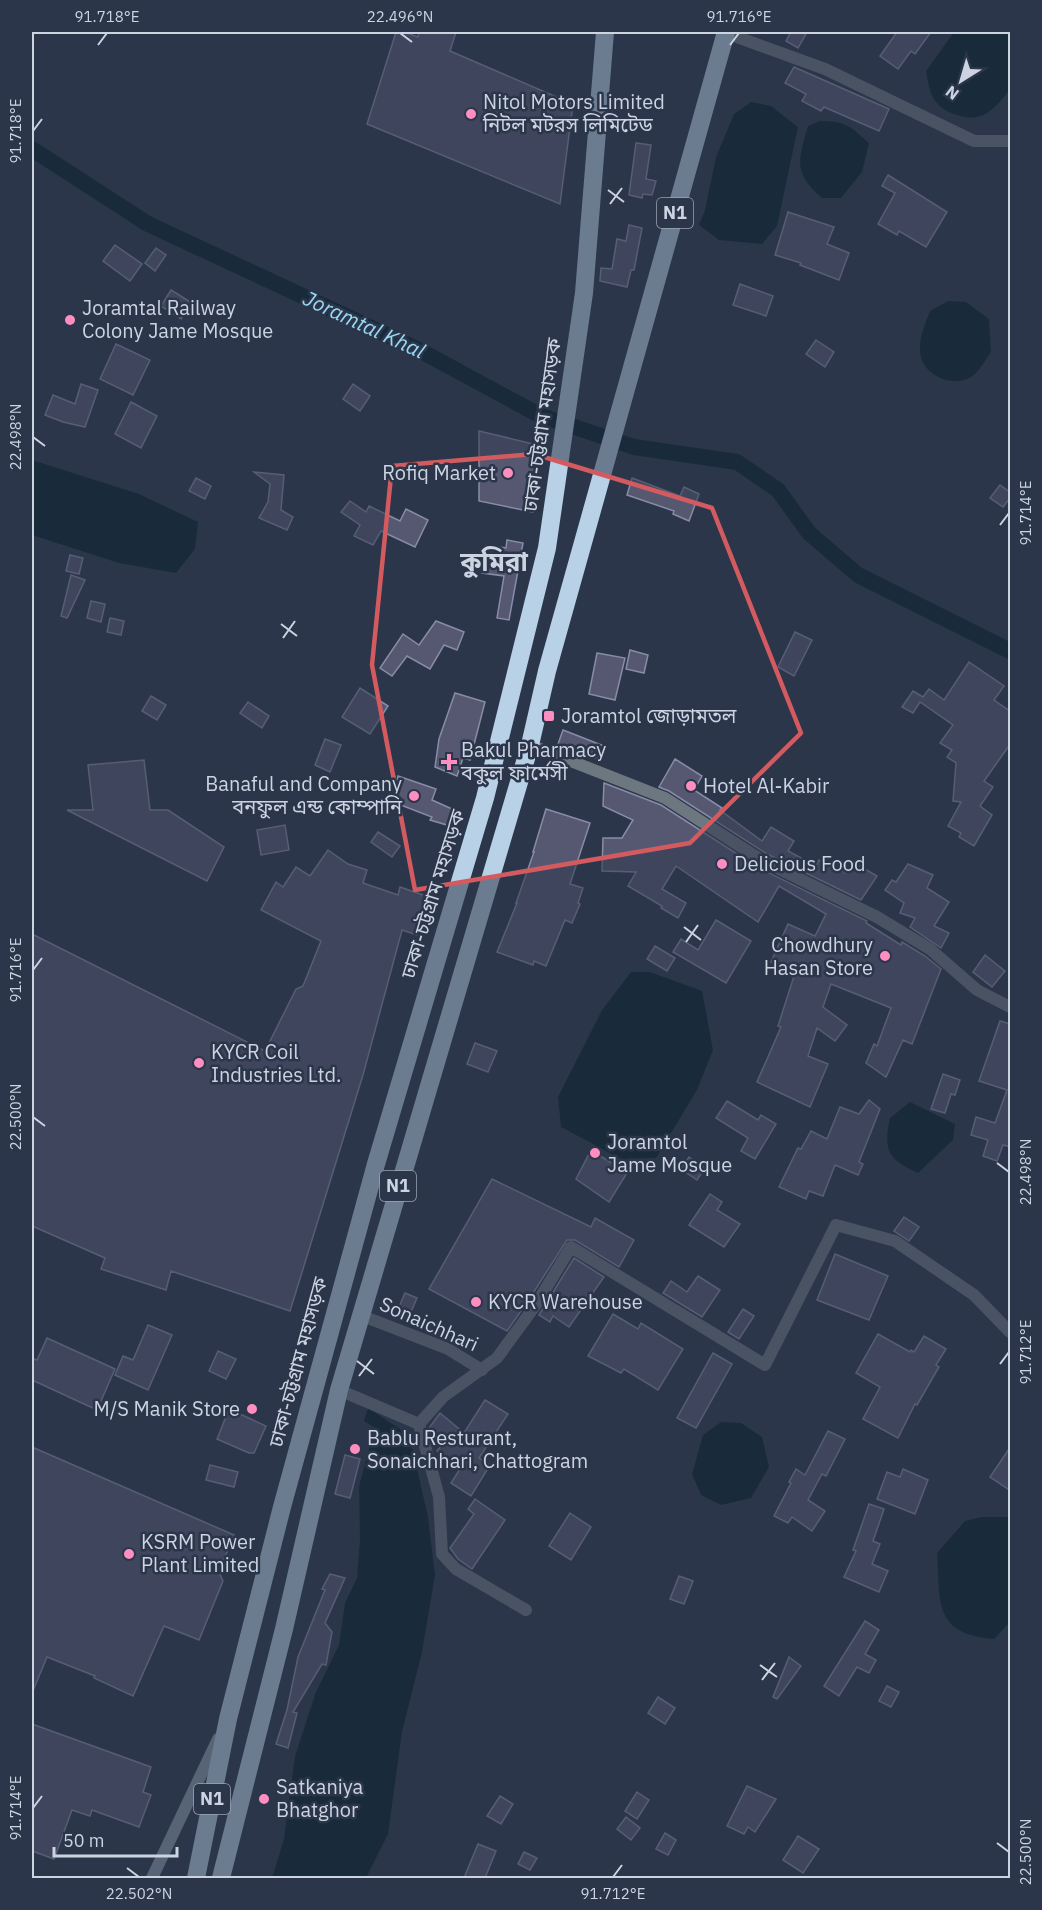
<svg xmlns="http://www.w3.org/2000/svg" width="1042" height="1910" font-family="'IBM Plex Sans','Noto Sans Bengali',sans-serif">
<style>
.water{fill:#031e28}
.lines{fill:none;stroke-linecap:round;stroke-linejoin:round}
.canal{stroke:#031e28;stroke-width:16}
.building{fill:#565871;stroke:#898ca7;stroke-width:1.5}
.street{stroke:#6d7780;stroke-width:12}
.secondary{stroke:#8c9ca9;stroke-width:12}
.highway{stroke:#b8d1e6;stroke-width:18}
.marked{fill:none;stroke:#d35b60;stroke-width:4.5;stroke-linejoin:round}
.ticks{fill:none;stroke:#ccd3e1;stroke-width:2}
.poi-dot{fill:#fd8ebf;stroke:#2b364b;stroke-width:2}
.labels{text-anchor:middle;stroke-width:5;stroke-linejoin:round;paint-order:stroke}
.shield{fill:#2b364b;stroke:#9ca4b4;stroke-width:1.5}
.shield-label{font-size:18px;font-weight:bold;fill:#ccd3e1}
.poi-label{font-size:20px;fill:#ccd3e1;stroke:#2b364b;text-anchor:start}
.street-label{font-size:20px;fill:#ccd3e1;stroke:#2b364b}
.water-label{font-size:21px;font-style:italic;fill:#99d9f4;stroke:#2b364b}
.district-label{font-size:26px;font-weight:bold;fill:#ccd3e1;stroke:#2b364b}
.neatline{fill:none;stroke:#ccd3e1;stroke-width:2}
.ticks-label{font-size:15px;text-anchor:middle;fill:#ccd3e1}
</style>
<rect width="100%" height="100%" fill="#2b364b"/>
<g class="water">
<path d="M954 32H1010V89C1005 96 998 105 991 110 981 118 972 119 960 116 934 109 930 96 926 71Z"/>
<path d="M751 102 771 106 798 127 777 226 762 244 719 240 699 225 705 210 716 157 734 114Z"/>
<path d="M820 121C846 121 850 126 869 143L862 172 841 198H822C793 173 798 161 808 126Z"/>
<path d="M948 301 966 302 989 319 991 352C986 359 980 370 974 375 955 390 921 376 920 351 919 337 925 324 930 311Z"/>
<path d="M32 460 139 494 198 522 195 549 176 573 119 563 32 535Z"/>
<path d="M631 972H650L702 991 713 1050 697 1090 656 1158 621 1159 561 1127 558 1097 602 1010Z"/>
<path d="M910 1102 955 1124 953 1140 918 1173C888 1160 883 1150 890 1118Z"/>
<path d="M368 1408 400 1429 413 1451 428 1517 435 1575 422 1652 402 1732 388 1834 366 1878H272L284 1839 295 1756 316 1692 339 1645 345 1603 357 1578 360 1540 359 1486 375 1428 364 1421Z"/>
<path d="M721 1422 741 1423 762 1437 769 1467 751 1498 721 1505 701 1495 692 1474 703 1435Z"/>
<path d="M982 1517H1010V1622L994 1639C933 1634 940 1602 937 1553L965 1521Z"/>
</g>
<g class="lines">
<path class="canal" d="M32 149 148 224 421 351 539 415 634 447 737 462 778 490 809 533 858 575 1010 651"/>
</g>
<g class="building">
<path d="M396 32H404L418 37 419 32H456L450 51 573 104 560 204 367 124Z"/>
<path d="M791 32H807L798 48 786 41Z"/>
<path d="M897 32H931L915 54 911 51 898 69 880 56Z"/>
<path d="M794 67 889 109 879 131 824 107 821 111 802 101 806 94 785 83Z"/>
<path d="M636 143 651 145 646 179 656 181 652 195 643 194 642 198 629 195Z"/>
<path d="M888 175 947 212 926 247 899 231 897 235 878 224 895 193 882 186Z"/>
<path d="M788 212 834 227 827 244 849 253 839 280 800 265 801 263 775 255Z"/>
<path d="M629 225 642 228 634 270H631L627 287 600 281 601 268 612 269 617 239 626 241Z"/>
<path d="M115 245 142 264 130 281 103 261Z"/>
<path d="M156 248 166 255 155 271 145 263Z"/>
<path d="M740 284 773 296 766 316 733 305Z"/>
<path d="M171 290 192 303 181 319 161 306Z"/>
<path d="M816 340 834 352 825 367 806 354Z"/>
<path d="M116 344 150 360 133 395 100 379Z"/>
<path d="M81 384 98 390 85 427 63 422 45 415 53 395 75 404Z"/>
<path d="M353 384 370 396 360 411 343 399Z"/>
<path d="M131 402 157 416 141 448 115 434Z"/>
<path d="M479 431 542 446 533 512 479 501Z"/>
<path d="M254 472 284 475 281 510 293 517 287 530 259 518 268 502 270 484Z"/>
<path d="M196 478 211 486 205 499 189 491Z"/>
<path d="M632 478 680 496 684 487 699 494 689 521 673 514 674 511 627 495Z"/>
<path d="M1000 485 1011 493V497L1003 507 990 498Z"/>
<path d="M350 501 366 512 369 506 400 521 406 509 428 520 415 547 381 531 373 545 354 536 360 525 341 512Z"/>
<path d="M507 540 523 543 509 620 497 618 504 576 482 573 486 545 506 548Z"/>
<path d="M70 555 83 558 79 574 66 571Z"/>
<path d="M71 575 85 580 67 618 61 616Z"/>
<path d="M91 601 105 604 101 622 87 618Z"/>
<path d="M110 618 124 621 121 635 107 632Z"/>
<path d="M436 621 464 632 457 650 444 645 430 669 407 656 392 676 380 668 403 634 419 645Z"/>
<path d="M795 632 812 640 794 676 778 667Z"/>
<path d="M630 650 648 655 644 673 626 669Z"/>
<path d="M597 653 625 658 615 700 589 694Z"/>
<path d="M969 662 1004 686 994 700 1011 712V743L984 781 993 787 980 806 992 815 974 846 959 837 961 833 948 826 961 802 953 801 956 763 947 757 952 750 940 743 953 725 920 702 913 713 902 707 913 691 923 697 929 689 944 700Z"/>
<path d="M360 688 388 706 370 734 342 717Z"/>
<path d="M455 693 485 702 470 760 463 758 457 776 435 767 439 739Z"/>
<path d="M151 696 166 705 157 720 142 711Z"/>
<path d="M248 702 269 716 262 728 240 713Z"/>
<path d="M563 730 604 746 601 760 558 744Z"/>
<path d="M325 739 341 745 330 772 315 765Z"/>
<path d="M675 759 702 776 694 790 722 808 720 810 762 841 771 827 794 841 788 851 816 866 819 860 846 873 853 862 877 876 861 900 767 854 669 791 659 787Z"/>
<path d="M144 760 150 810H168L224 847 207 881 67 810H93L88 765Z"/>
<path d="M398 776 436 789 432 800 461 813 457 828 430 820 432 817 393 802Z"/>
<path d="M604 783 661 805 759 868 867 921 866 923 901 945 902 942 925 956 941 969 912 1044 903 1040 886 1077 866 1063 874 1044 877 1046 891 1008 831 984 823 1007 847 1025 835 1041 817 1028 808 1056 828 1064 810 1107 757 1082 781 1027 778 1026 795 973 771 962 788 924 815 936 826 914 779 886 758 922 676 866 662 889 686 903 678 918 661 908 662 906 628 886 636 872 602 871 603 838H622L633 820 603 806Z"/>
<path d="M546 809 590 823 570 884 583 888 578 903 580 904 572 923 565 920 546 966 534 961 533 965 497 952 517 903H516L534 852H533Z"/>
<path d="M285 825 289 850 261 855 257 830Z"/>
<path d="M378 832 400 846 392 857 371 842Z"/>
<path d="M328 850 348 864 367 870 363 883 398 895 400 887 429 897 417 935 402 930 363 1075 290 1311 171 1271 166 1290 101 1269 105 1258 32 1226V934L265 1051 296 989 303 986 321 941 261 910 276 882 283 887 296 867 310 876Z"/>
<path d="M908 864 933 875 927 888 949 902 934 926 949 933 941 948 910 927 915 918 900 913 904 903 885 890 892 880 896 882Z"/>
<path d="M716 920 751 941 726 983 673 952 681 939 698 950Z"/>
<path d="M655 946 675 958 667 971 647 959Z"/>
<path d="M985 955 1005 971 992 987 973 972Z"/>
<path d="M1000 1021 1011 1024V1147L1003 1145 997 1161 983 1156 988 1140 971 1135 976 1117 995 1123 1007 1090 979 1081Z"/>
<path d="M475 1043 497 1051 488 1072 467 1064Z"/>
<path d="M943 1074 960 1080 955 1095 951 1094 945 1113 931 1109Z"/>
<path d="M869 1100 880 1109 859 1162 863 1164 858 1175 835 1165 823 1196 809 1191 806 1199 779 1187 798 1148 801 1149 811 1131 827 1139 840 1107 859 1114Z"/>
<path d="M727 1101 758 1120 761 1115 776 1124 755 1159 741 1151 748 1138 716 1118Z"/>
<path d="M591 1150 627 1173 609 1202 576 1179Z"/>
<path d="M689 1157 705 1168 697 1180 681 1169Z"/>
<path d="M492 1179 591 1227 595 1218 634 1240 619 1267 575 1240H567L528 1301 507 1331 429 1289Z"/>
<path d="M710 1194 722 1202 717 1210 740 1224 724 1247 689 1225Z"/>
<path d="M904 1217 919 1227 909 1241 894 1231Z"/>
<path d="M835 1254 888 1276 869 1320 817 1300Z"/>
<path d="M574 1258 604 1277 569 1327 553 1316 550 1322 539 1315Z"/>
<path d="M698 1276 720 1290 702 1317 663 1293 671 1281 687 1292Z"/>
<path d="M405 1293 417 1298 411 1312 399 1307Z"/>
<path d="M743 1309 754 1316 739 1339 728 1332Z"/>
<path d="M613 1314 638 1329 641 1323 683 1349 658 1390 624 1369 621 1373 588 1356Z"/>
<path d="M148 1325 172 1335 148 1390 115 1375 123 1356 133 1360Z"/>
<path d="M878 1334 910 1352 911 1350 914 1352 924 1336 946 1349 936 1365 939 1367 917 1405 915 1404 898 1438 863 1419 880 1387 856 1373Z"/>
<path d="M47 1338 115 1369 97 1410 32 1380V1358L37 1360Z"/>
<path d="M218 1351 236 1359 226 1379 209 1371Z"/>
<path d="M713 1353 732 1364 696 1428 677 1418Z"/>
<path d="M485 1400 508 1414 479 1458 490 1465 471 1496 451 1483 460 1469 437 1451 445 1441 429 1428 440 1413 464 1433Z"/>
<path d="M229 1409 266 1426 254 1453H249L217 1439Z"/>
<path d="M828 1431 845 1439 826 1476 822 1474 808 1500 825 1511 812 1531 792 1517 788 1523 774 1516 791 1483 789 1482 796 1469 805 1475Z"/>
<path d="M1011 1446V1491L990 1477Z"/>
<path d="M32 1447 234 1535 219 1572 223 1581 199 1640 164 1626 133 1696 94 1678 95 1676 47 1657 32 1693Z"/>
<path d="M345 1455 360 1459 350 1498 335 1494Z"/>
<path d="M210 1465 238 1472 234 1487 206 1480Z"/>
<path d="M903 1469 928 1480 915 1514 877 1499 887 1472 900 1477Z"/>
<path d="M475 1499 505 1520 472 1569 458 1559 450 1548 474 1514 468 1509Z"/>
<path d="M869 1504 884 1509 873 1541 880 1544 872 1564 888 1571 879 1592 844 1577 856 1551 853 1550Z"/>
<path d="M570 1513 591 1527 571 1560 549 1546Z"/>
<path d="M330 1574 345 1578 325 1623 332 1632 326 1665 322 1664 293 1712 297 1713 288 1748 276 1744 287 1710 298 1657 325 1590 322 1589Z"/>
<path d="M679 1576 693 1581 684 1604 670 1599Z"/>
<path d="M865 1621 879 1630 865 1654 876 1660 869 1673 857 1667 839 1696 824 1686Z"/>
<path d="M789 1657 801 1666 777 1699 773 1697Z"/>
<path d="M887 1686 899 1692 891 1707 879 1701Z"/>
<path d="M658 1697 675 1708 665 1724 648 1713Z"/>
<path d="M32 1724 151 1767 143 1792 151 1795 139 1827 92 1810 90 1816 72 1810 54 1859 32 1851Z"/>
<path d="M747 1786 776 1799 755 1832 748 1827 744 1834 727 1826Z"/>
<path d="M637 1792 649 1800 637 1819 625 1811Z"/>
<path d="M500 1796 513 1804 501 1824 487 1816Z"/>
<path d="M626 1817 640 1828 631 1840 617 1829Z"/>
<path d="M665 1833 676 1840 668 1855 656 1849Z"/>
<path d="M798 1836 819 1849 803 1873 783 1860Z"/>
<path d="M478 1844 496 1851 485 1878H464Z"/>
<path d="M524 1852 537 1858 530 1870 518 1864Z"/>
</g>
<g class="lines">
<g class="street">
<path d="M726 33 825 69 974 141H1010"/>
<path d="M530 745 665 798 763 861 877 917 930 949 977 990 1010 1007"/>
<path d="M360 1315 448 1349 482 1370"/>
<path d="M339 1390 419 1424"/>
<path d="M526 1610 456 1569 442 1554 439 1497 419 1424 443 1397 497 1358 535 1306 571 1247 765 1365 836 1225 895 1241 974 1295 1010 1332"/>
</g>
<path class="secondary" d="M152 1878 218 1739"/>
<g class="highway">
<path d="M196 1878 228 1719 282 1507 376 1164 485 798 547 548 584 293 605 32"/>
<path d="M221 1878 284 1629 339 1390 530 745 547 671 726 32"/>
</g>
</g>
<path d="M0 0H1042V1910H0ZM534 454 712 508 801 733 690 843 415 890 372 665 392 466Z" fill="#2b364b" fill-opacity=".55" fill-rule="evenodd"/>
<path class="marked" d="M534 454 712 508 801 733 690 843 415 890 372 665 392 466Z"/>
<path class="ticks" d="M400 33 412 42M98 45 107 33M730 45 739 33M33 131 42 119M608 190 624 202M610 204 622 188M33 437 45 446M1000 525 1009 513M281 624 297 636M283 638 295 621M684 927 701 940M686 942 698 925M33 970 42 958M33 1117 45 1126M997 1163 1009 1172M357 1361 374 1374M1000 1364 1009 1352M359 1376 372 1359M760 1665 777 1677M762 1680 775 1663M33 1808 42 1796M997 1843 1009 1852M127 1868 139 1877M613 1877 622 1865"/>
<g class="poi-dot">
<circle cx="471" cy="114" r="6"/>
<circle cx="70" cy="320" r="6"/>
<circle cx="508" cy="473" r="6"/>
<rect x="543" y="710" width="12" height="12" rx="3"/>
<path d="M446 753h6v6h6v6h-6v6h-6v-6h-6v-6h6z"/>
<circle cx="691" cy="786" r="6"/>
<circle cx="414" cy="796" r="6"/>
<circle cx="722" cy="864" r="6"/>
<circle cx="885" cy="956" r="6"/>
<circle cx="199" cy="1063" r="6"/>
<circle cx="595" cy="1153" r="6"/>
<circle cx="476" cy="1302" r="6"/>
<circle cx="252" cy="1409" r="6"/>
<circle cx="355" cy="1449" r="6"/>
<circle cx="129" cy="1554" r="6"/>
<circle cx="264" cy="1799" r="6"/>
</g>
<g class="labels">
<g class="shield">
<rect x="657" y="198" width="36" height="30" rx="4.5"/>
<rect x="380" y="1171" width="36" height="30" rx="4.5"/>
<rect x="194" y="1784" width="36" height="30" rx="4.5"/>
</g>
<g class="shield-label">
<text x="675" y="219">N1</text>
<text x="398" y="1192">N1</text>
<text x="212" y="1805">N1</text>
</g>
<g class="poi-label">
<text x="483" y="109">Nitol Motors Limited<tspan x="483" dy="23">নিটল মটরস লিমিটেড</tspan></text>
<text x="82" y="315">Joramtal Railway<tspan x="82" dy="23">Colony Jame Mosque</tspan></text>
<text x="496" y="480" text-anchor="end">Rofiq Market</text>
<text x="561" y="723">Joramtol জোড়ামতল</text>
<text x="461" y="757">Bakul Pharmacy<tspan x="461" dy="23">বকুল ফার্মেসী</tspan></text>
<text x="402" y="791" text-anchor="end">Banaful and Company<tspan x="402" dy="23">বনফুল এন্ড কোম্পানি</tspan></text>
<text x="703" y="793">Hotel Al-Kabir</text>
<text x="734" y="871">Delicious Food</text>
<text x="873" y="952" text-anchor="end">Chowdhury<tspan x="873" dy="23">Hasan Store</tspan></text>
<text x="211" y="1059">KYCR Coil<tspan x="211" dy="23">Industries Ltd.</tspan></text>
<text x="607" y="1149">Joramtol<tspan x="607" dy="23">Jame Mosque</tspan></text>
<text x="488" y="1309">KYCR Warehouse</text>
<text x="240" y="1416" text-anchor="end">M/S Manik Store</text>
<text x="367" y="1445">Bablu Resturant,<tspan x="367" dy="23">Sonaichhari, Chattogram</tspan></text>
<text x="141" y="1549">KSRM Power<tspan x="141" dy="23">Plant Limited</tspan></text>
<text x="276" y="1794">Satkaniya<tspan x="276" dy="23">Bhatghor</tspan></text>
</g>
<g class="street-label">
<text transform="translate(542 425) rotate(-82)" y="7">ঢাকা-চট্টগ্রাম মহাসড়ক</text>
<text transform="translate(433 894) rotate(-73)" y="7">ঢাকা-চট্টগ্রাম মহাসড়ক</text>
<text transform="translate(429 1324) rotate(24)" y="7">Sonaichhari</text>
<text transform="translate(298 1362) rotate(-75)" y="7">ঢাকা-চট্টগ্রাম মহাসড়ক</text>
</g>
<g class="water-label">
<text transform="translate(364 325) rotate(25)" y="7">Joramtal Khal</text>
</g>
<g class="district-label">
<text x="494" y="571">কুমিরা</text>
</g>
</g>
<rect width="1042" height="1910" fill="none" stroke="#2b364b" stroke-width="66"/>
<g transform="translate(961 81) rotate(217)" stroke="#2b364b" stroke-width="4.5" paint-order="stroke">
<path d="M0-4.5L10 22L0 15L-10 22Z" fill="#ccd3e1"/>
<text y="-9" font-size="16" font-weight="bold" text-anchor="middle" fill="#ccd3e1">N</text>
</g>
<path d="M54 1847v9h123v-9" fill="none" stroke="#ccd3e1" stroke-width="3"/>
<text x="63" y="1847" font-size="18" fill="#ccd3e1" stroke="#2b364b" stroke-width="4.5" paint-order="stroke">50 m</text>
<rect x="33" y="33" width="976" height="1844" class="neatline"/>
<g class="ticks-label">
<text x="107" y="22">91.718°E</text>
<text x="400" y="22">22.496°N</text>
<text x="739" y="22">91.716°E</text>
<text transform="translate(16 131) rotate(-90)" y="5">91.718°E</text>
<text transform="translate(16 437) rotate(-90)" y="5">22.498°N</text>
<text transform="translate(1026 513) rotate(-90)" y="5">91.714°E</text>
<text transform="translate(16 970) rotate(-90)" y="5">91.716°E</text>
<text transform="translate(16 1117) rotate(-90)" y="5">22.500°N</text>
<text transform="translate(1026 1172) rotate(-90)" y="5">22.498°N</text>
<text transform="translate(1026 1352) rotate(-90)" y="5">91.712°E</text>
<text transform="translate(16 1808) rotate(-90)" y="5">91.714°E</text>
<text transform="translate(1026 1852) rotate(-90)" y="5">22.500°N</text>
<text x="139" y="1899">22.502°N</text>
<text x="613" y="1899">91.712°E</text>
</g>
</svg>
